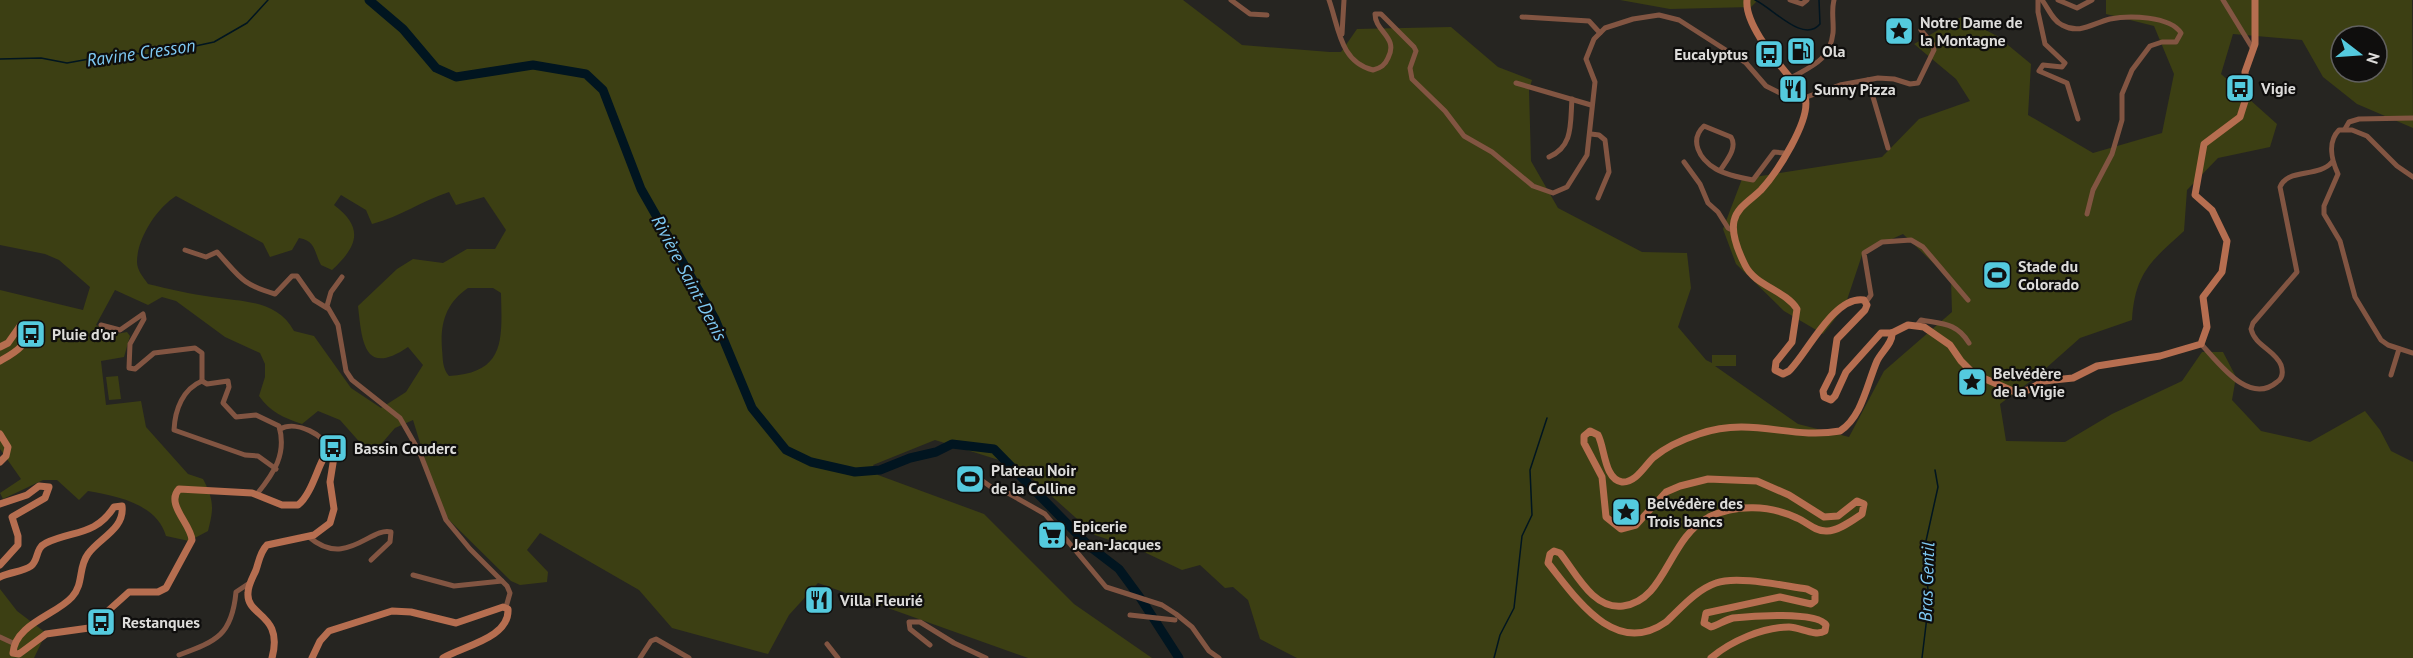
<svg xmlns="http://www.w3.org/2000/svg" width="2413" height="658" font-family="'PT Sans',sans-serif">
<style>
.green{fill:#3c3f13;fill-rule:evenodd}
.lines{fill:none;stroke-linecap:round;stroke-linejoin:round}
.stream{stroke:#011520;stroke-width:1.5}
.river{stroke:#011520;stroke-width:9}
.street{stroke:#825542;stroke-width:5}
.secondary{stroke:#b66e50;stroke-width:7}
.labels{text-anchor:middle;stroke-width:4.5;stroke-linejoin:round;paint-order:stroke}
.poi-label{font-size:16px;font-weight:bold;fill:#dddcda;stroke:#0f0e0d;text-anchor:start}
.water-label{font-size:18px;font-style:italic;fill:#7fcaf4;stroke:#0f0e0d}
</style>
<rect width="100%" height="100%" fill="#262521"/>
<g class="green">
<path d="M0 0H1183L1242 45 1330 52H1341L1357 29 1451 27 1498 67 1532 80 1529 90 1531 161 1558 208 1642 252 1687 253 1691 288 1678 327 1706 360 1712 363V355H1736V366H1715L1798 424 1849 437 1884 371 1952 312 1951 280 1903 234 1863 252 1845 306 1823 334 1784 311 1736 264 1723 229 1742 179 1882 157 1919 119 1970 101 1956 79 1914 44 1961 17 1997 36 2031 64 2028 115 2093 153 2162 133 2174 74 2154 26 2106 14V0H2412L2413 128 2357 104 2323 77 2302 40 2233 34 2221 74 2277 124 2270 147 2218 158 2187 190 2184 231C2151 261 2135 273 2132 320L2080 338 2036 377 2000 404 2006 441 2065 442 2112 414 2182 381 2202 352H2223L2236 377 2232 400 2261 431 2310 442 2365 411 2380 430 2391 451 2413 462V658H1297L1260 639 1248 600 1233 587 1225 588 1200 565 1182 570 1144 552 1095 535 1018 466 935 440 873 465 878 475 984 514 1074 604 1152 658H1028L818 583 789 615 768 654 672 628 639 590 540 533 527 550 548 572 547 582 520 585 511 581 449 520 438 501 413 420 395 428 376 450 364 447 340 420 318 411 302 424C284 418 270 412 259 396L265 377V364L260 353 225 337 176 301 162 297 148 305 115 290 96 325 116 334 127 332 130 336 124 357 101 361 106 405 141 401 146 427 188 474 203 479C214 500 214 508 208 531L189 541 166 536C157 504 117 496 88 491L79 500 57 480H43L3 499 0 493 21 479 0 449V290L83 310 90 287 59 260 45 254 0 245ZM2341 36H2377V72H2341ZM449 192 456 205 484 197 506 230 495 249H467L443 263 413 259 397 269 358 306C362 342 364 377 408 347L423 365 406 392 381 408 351 388 314 336 294 331C277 300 244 302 212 297 191 294 168 289 148 284 143 277 137 270 137 262 137 238 157 208 176 196L263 243 270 257 292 250 299 238C316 241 314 252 321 265L332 270C357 247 365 228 334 205L341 195 366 210 372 224C402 216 421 201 449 192ZM468 288H493L501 293C502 339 506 373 449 376 442 368 443 359 442 349 440 323 446 303 468 288Z"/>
<path d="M1620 0H1758L1751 7 1670 9Z"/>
<path d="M118 376 121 399 109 400 106 377Z"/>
<path d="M0 589 17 611 46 633 34 658H0Z"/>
</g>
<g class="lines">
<g class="stream">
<path d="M1755 0C1773 8 1803 44 1820 24L1819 0"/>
<path d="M0 59 41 58 67 63 128 52 147 55 163 53 214 42 247 23 268 0"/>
<path d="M1494 658 1500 635 1514 608 1522 536 1532 515 1530 470 1547 418"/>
<path d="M1922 658 1929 600 1924 550 1938 487 1935 470"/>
</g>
<path class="river" d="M369 0 403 29 436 68 456 77 533 65 586 74 603 90 641 189 715 319 752 408 786 450 811 462 855 472 880 470 910 458 936 452 952 444 994 449 1089 546 1119 569 1141 599 1179 658"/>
<g class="street">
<path d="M1231 0 1250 14 1267 15"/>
<path d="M1329 0C1339 28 1340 62 1373 70 1381 68 1385 65 1388 58 1399 37 1375 32 1375 14H1381L1414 47 1416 51 1410 68 1412 79 1445 111 1464 136 1492 152 1533 186 1553 193 1567 187 1587 155 1595 82 1586 59 1594 39 1605 28 1633 19 1659 15 1679 20 1746 63 1766 86 1788 97 1801 99 1840 85 1878 78 1894 79 1910 84 1918 83 1934 50 1932 43 1921 30"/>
<path d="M1790 0 1802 4 1807 0"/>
<path d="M2038 0V12L2045 44 2065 63 2062 67 2043 65 2039 71 2067 83 2078 119"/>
<path d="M2042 0C2048 8 2053 21 2062 25 2080 35 2093 23 2110 19 2129 15 2170 16 2181 33L2176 42H2162L2150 46 2132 70 2122 94V120L2112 154 2093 190 2087 214"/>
<path d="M2058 0 2077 8 2092 0"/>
<path d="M2223 0 2253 49"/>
<path d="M1522 17 1589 21 1600 33"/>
<path d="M1342 34 1344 0"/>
<path d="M1791 78C1812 66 1830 60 1833 33 1834 22 1831 11 1834 0"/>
<path d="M1868 80 1888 148"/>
<path d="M1516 83 1591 105"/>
<path d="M2345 129 2349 122 2359 119 2413 118"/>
<path d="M1591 134 1599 135 1605 140 1609 172 1598 198"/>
<path d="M1549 157C1574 146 1570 123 1572 99"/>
<path d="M1684 162 1700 184 1708 203 1718 212 1728 228 1734 231"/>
<path d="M1720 171C1726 161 1738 148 1731 137L1704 126C1689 140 1699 159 1716 169 1726 175 1742 178 1753 180L1774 152 1784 153"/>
<path d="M2413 177 2397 166 2367 136 2352 130H2339C2327 142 2332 161 2338 174L2324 206V214L2340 241 2355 297 2381 340 2388 345 2413 353"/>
<path d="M185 250 206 257 217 252C240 277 241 284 275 294L292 276H297L314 300 327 308"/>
<path d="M342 277 331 292 327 306 338 325 346 371 352 380 400 418 420 453 446 520 470 549 507 586 510 593 506 607"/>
<path d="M1866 302 1871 295 1864 253 1882 242 1911 240 1923 247 1968 300"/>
<path d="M101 325 120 330 143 314 144 319 130 344 129 368 135 369 154 353 195 348 202 353V381"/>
<path d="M1917 325 1921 320C1943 324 1957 323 1969 343"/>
<path d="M2201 344C2219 363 2249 406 2277 382 2283 378 2283 371 2281 365 2275 350 2255 346 2251 329L2253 323 2297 272 2280 187C2287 168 2319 178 2332 162"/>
<path d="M2391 375 2399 349"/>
<path d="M202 381 207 384 228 381 229 387 223 403 236 417 256 415 279 426C287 454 274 473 257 494"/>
<path d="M202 381C183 389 175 409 174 430L245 455 258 456 276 469"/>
<path d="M280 429C296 420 326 435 330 451"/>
<path d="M966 469 991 487 1008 493 1045 514 1106 587 1162 605 1176 614 1192 627 1209 651 1219 658"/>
<path d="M309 537C346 569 371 526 391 532L390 542 371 560"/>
<path d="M413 575 454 586 502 581"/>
<path d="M1130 615 1175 620"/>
<path d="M0 637 15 644"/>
<path d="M827 644 838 658"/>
<path d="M930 645 910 629 909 622H920L954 643 986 658"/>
<path d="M179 655C217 641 232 635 236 592L251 582"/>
<path d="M640 658 651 641 656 639 689 658"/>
</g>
<g class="secondary">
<path d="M1747 0C1744 29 1789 74 1805 97 1812 119 1776 174 1761 190 1751 200 1737 207 1734 221 1731 235 1739 253 1745 265 1755 286 1785 290 1797 309L1792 342 1776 362 1775 370 1783 374 1789 371C1807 354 1834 295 1864 300L1867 305 1865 310 1837 339 1832 373 1823 391 1824 397 1831 400 1835 396 1846 372 1881 333H1892"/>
<path d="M1892 333 1908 325 1924 327 1950 345 1961 361 1974 374 2015 392 2028 390 2044 381 2073 378 2097 366 2160 356 2201 344 2207 327 2203 297 2222 272 2227 241 2212 210 2195 195 2204 144 2240 117 2246 98 2245 72 2255 44V0"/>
<path d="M0 347 8 343 20 326H27C30 345 14 353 0 361"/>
<path d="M0 434 8 447 6 456 0 462"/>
<path d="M0 504 27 495 39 486 49 487 45 498 12 517 18 536V545L0 565"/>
<path d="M0 577C9 572 23 572 31 566 39 560 35 548 46 543 74 530 95 536 114 507L122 506C125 529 99 538 88 554 78 567 84 584 72 597 56 615 15 624 13 653L19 654 46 634 89 628 129 592H158L166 588 192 540C191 524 165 504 179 489L252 493 282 505H298C314 493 320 454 330 451L334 457 330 482 334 509 330 523 314 535 267 545C260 552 259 561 256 570 253 577 248 585 248 593 246 617 284 613 272 658"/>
<path d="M312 658 320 641 329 631 392 611 411 612 456 623 503 607 508 609C510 638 463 646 443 658"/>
<path d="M1711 658C1731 641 1763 627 1789 627 1800 627 1815 637 1825 631L1826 625C1817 611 1750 616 1733 618 1725 620 1718 625 1711 627L1704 623 1706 613 1780 597 1811 604 1815 601V593L1807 589C1784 586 1737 575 1716 583 1696 590 1681 608 1666 622 1615 658 1576 598 1548 563L1550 554 1554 551 1560 553C1576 573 1593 610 1623 606 1666 601 1668 538 1709 517 1736 504 1770 505 1797 518 1807 522 1814 531 1826 531 1837 532 1853 520 1862 514L1864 504 1857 501 1838 516 1824 517 1789 495 1757 481 1708 479 1680 486 1666 492 1636 525 1621 529 1606 517 1602 477 1584 443V436L1590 431 1598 435C1605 448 1604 479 1622 482 1636 483 1645 465 1654 457 1666 447 1684 439 1699 434 1753 416 1790 440 1840 431 1862 417 1867 384 1877 361 1881 352 1893 343 1892 333"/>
</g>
</g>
<defs>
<g id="sight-square" transform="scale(1.5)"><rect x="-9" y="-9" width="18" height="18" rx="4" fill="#54cade" stroke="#0f0e0d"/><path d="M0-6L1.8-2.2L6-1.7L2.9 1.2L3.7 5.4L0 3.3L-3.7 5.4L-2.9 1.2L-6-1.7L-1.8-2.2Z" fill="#111"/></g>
<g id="fuel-square" transform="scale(1.5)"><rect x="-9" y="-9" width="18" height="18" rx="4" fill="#54cade" stroke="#0f0e0d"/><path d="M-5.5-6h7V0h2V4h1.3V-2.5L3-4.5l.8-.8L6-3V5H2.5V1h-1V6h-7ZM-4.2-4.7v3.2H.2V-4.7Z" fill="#111"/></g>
<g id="bus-square" transform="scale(1.5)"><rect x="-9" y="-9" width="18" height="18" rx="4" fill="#54cade" stroke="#0f0e0d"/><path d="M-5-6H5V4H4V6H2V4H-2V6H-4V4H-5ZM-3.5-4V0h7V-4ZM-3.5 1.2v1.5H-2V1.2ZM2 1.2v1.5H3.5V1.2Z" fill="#111"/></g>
<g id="restaurant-square" transform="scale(1.5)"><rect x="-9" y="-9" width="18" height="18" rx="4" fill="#54cade" stroke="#0f0e0d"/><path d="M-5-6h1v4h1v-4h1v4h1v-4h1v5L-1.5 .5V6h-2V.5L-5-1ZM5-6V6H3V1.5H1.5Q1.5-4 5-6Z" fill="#111"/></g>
<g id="stadium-square" transform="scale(1.5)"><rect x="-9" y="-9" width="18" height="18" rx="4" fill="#54cade" stroke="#0f0e0d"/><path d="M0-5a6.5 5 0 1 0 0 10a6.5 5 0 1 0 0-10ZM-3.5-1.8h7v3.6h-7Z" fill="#111"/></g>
<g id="supermarket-square" transform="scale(1.5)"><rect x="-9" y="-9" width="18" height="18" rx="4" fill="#54cade" stroke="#0f0e0d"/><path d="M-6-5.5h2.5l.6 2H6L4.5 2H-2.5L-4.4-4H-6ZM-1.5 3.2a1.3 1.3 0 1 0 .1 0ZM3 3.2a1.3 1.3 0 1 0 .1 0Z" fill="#111"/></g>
</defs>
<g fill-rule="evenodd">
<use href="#sight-square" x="1899" y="31"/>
<use href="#fuel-square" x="1801" y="51"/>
<use href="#bus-square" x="1769" y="54"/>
<use href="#bus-square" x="2240" y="88"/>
<use href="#restaurant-square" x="1793" y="89"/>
<use href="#stadium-square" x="1997" y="275"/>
<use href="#bus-square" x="31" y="334"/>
<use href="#sight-square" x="1972" y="382"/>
<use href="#bus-square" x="333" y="448"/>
<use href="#stadium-square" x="970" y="479"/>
<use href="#sight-square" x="1626" y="512"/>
<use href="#supermarket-square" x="1052" y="535"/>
<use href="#restaurant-square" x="819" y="600"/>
<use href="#bus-square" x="101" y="622"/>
</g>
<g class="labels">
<g class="poi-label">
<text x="1920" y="28">Notre Dame de<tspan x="1920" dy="18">la Montagne</tspan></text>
<text x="1822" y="57">Ola</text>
<text x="1748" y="60" text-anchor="end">Eucalyptus</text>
<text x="2261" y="94">Vigie</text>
<text x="1814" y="95">Sunny Pizza</text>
<text x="2018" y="272">Stade du<tspan x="2018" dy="18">Colorado</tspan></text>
<text x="52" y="340">Pluie d'or</text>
<text x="1993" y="379">Belvédère<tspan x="1993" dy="18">de la Vigie</tspan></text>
<text x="354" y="454">Bassin Couderc</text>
<text x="991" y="476">Plateau Noir<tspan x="991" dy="18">de la Colline</tspan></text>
<text x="1647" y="509">Belvédère des<tspan x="1647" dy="18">Trois bancs</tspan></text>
<text x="1073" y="532">Epicerie<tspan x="1073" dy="18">Jean-Jacques</tspan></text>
<text x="840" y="606">Villa Fleurié</text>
<text x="122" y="628">Restanques</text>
</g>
<g class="water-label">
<text transform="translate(141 53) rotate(-8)" y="6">Ravine Cresson</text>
<text transform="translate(689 278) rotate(62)" y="6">Rivière Saint-Denis</text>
<text transform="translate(1927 582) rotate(-88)" y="6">Bras Gentil</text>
</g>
</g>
<g transform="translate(2359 54) rotate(107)"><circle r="28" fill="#0f0e0d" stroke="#61605f" stroke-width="1.5"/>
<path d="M0-4.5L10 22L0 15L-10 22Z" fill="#54cade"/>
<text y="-9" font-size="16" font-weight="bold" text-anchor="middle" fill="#dddcda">N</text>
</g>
</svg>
